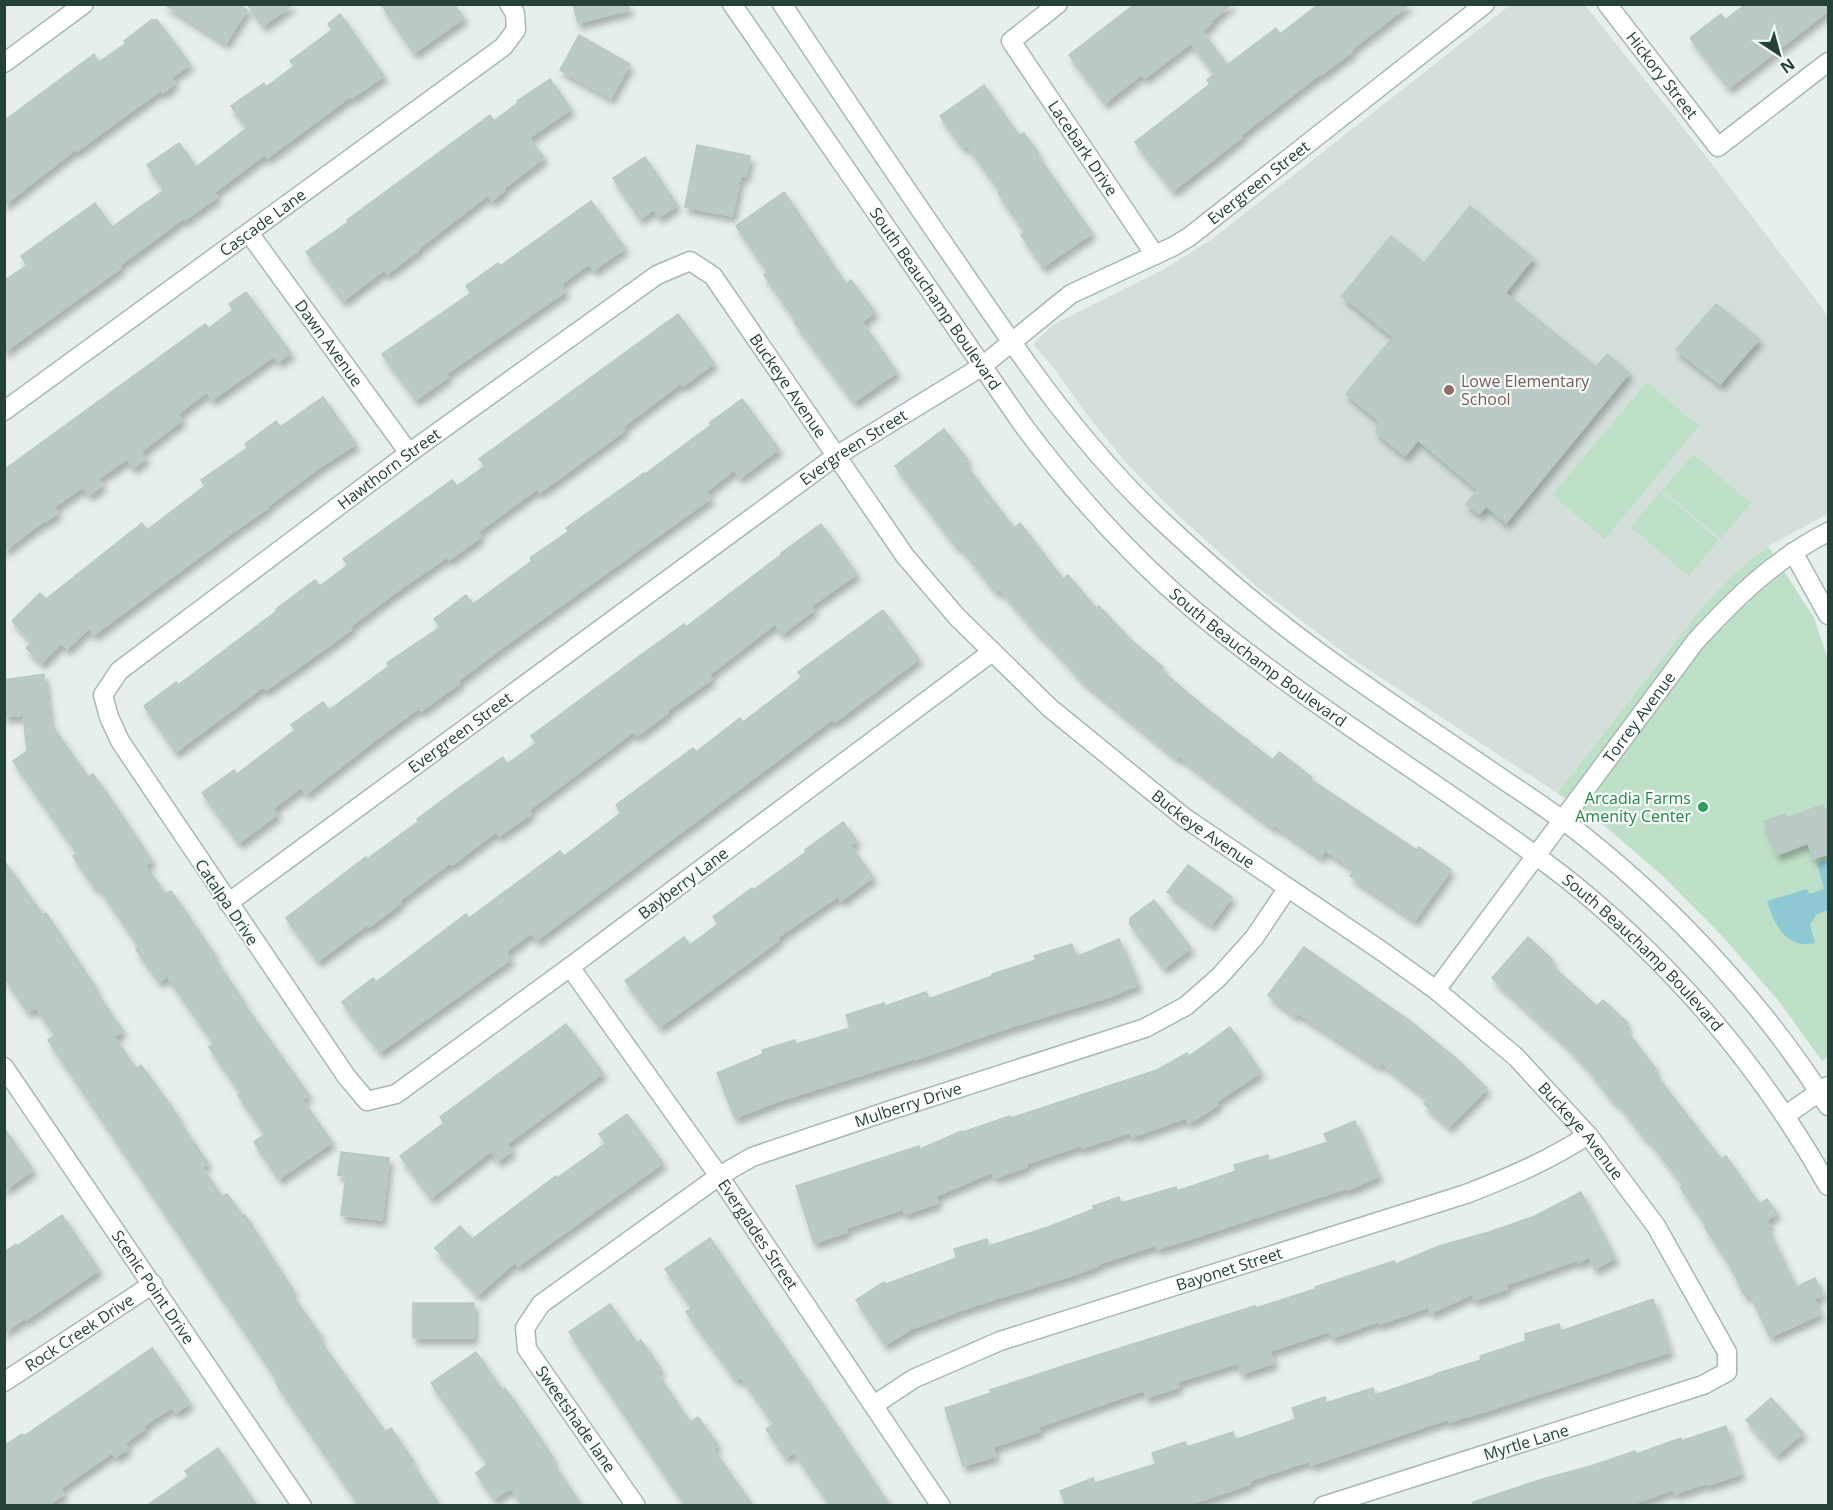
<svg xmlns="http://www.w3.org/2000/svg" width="1833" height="1510" font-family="'Open Sans',sans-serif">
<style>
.built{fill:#d4dfda}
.green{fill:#bfe0c8}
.water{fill:#8ec9d4}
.building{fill:#bbcac4;stroke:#b8c9c2;stroke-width:1.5;filter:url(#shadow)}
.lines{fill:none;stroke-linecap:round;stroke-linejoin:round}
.minor-casing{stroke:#a8b8b2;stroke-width:21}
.tertiary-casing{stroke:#a8b8b2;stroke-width:21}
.minor{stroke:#fff;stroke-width:18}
.tertiary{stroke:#fff;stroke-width:18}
.education-dot{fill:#8d6e63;stroke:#f7fbf9;stroke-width:2}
.leisure-dot{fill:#2e9e5b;stroke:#f7fbf9;stroke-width:2}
.labels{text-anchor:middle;stroke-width:4.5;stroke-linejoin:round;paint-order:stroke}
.street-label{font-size:16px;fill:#24423a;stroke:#f7fbf9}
.education-label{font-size:16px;fill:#785e54;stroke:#f7fbf9;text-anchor:start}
.leisure-label{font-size:16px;fill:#27864d;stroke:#f7fbf9;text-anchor:end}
</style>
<defs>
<filter id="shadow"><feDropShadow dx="3.5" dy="6" stdDeviation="3" flood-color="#0004"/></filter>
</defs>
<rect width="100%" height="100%" fill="#e6efeb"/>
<path class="built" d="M1510 5H1585L1716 169 1828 316V514L1768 546 1733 574 1704 605 1557 793 1351 658 1257 587 1165 503 1123 459 1085 412 1053 367 1033 344 1053 325 1161 271 1211 240Z"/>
<g class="green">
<path d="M1647 382 1699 426 1605 539 1552 495Z"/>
<path d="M1693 454 1751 503 1721 539 1662 490Z"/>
<path d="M1661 491 1719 540 1689 576 1630 527Z"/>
<path d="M1768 546 1814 618 1828 659V1057L1822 1061 1781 1004 1725 939 1664 877 1600 822 1557 793 1704 605 1733 574Z"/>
</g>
<path class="water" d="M1828 860V910L1817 914 1810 925 1815 943C1786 950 1774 924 1767 901L1807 889 1809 894 1824 889 1817 863Z"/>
<g class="building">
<path d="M164 4H238L247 10 226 43Z"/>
<path d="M247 4H293L263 26Z"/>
<path d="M381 4H454L464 18 414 53Z"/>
<path d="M573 4H628L629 10 578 23Z"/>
<path d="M1135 4H1232L1211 21 1212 23 1202 31 1227 65 1276 28 1280 34 1319 4H1410L1351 50 1352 52 1321 75 1320 74 1241 135 1242 137 1173 191 1135 142 1210 84 1207 80 1215 74 1191 43 1145 78 1142 74 1105 103 1069 55Z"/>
<path d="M1746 4H1828V11L1729 88 1690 38 1721 14 1725 20Z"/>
<path d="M340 14 384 76 352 98 351 96 267 158 265 154 214 193 217 197 185 220 184 218 119 266 121 268 4 352V281L27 265 21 256 95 203 112 227 164 190 147 165 179 143 196 167 247 128 231 106 264 83 266 87 294 66 290 61 332 30 328 24Z"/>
<path d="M151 20H157L190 64 171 78 175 83 163 93 161 90 77 151 76 149 4 205V121L94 54 99 62 126 43 124 41Z"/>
<path d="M579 35 630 64 611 98 560 70Z"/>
<path d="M550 79 571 109 529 138 544 158 503 189 504 191 492 201 488 195 418 249 419 250 387 274 384 270 343 301 306 252 348 222 347 220 490 115 494 121 518 103 517 101Z"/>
<path d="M984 85 1019 136 1024 133 1039 154 1037 155 1092 233 1043 267 1021 235 1025 232 998 193 1000 191 967 145 963 148 940 116Z"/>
<path d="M697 145 750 156 746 176 741 175 732 216 685 207Z"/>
<path d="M645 157 677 205 659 217 654 209 640 219 613 178Z"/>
<path d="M784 192 846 284 851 280 875 312 862 322 897 372 854 402 795 323 797 322 764 275 768 272 736 226Z"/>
<path d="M591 201 625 248 594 270 589 264 561 284 566 291 446 374 448 377 416 400 382 354 471 293 466 286 498 263 500 266Z"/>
<path d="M1470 206 1533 258 1505 293 1596 367 1607 354 1629 373 1506 523 1486 506 1479 514 1466 504 1478 490 1418 440 1405 456 1376 432 1379 421 1346 394 1393 337 1342 296 1391 236 1424 263Z"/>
<path d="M246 292 291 353 278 362 274 356 212 400 207 392 178 414 182 420 141 452 146 459 133 468 127 459 98 479 103 485 89 495 83 487 54 507 58 513 45 522 44 521 4 551V470L205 324 209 328 233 310 229 304Z"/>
<path d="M1716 304 1759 339 1720 384 1676 350Z"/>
<path d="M678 314 714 363 683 386 681 383 623 427 625 430 567 473 540 492 537 489 478 532 481 537 449 560 447 557 395 593 350 627 352 629 325 649 266 690 263 687 176 752 144 706 176 682 178 685 278 610 276 609 315 580 320 586 348 565 343 559 452 480 457 486 485 466 479 459Z"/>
<path d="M323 397 356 444 323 465 267 507 268 508 229 535 94 635 89 628 67 649 61 643 42 663 26 648 32 642 12 621 40 593 46 599 142 523 147 530 205 486 201 480 247 448 245 444 276 421 280 427Z"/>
<path d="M742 399 779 449 740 478 734 470 706 492 711 498 506 645 458 681 460 683 421 711 419 708 374 741 306 794 301 787 273 809 278 814 239 843 202 793 234 770 237 774 295 730 291 725 323 702 329 710 389 666 387 663 440 627 434 619 466 595 473 604 532 561 530 558 569 531 566 528 644 473 645 474 711 425 709 423Z"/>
<path d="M944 429 968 460 964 463 1014 528 1020 523 1063 579 1068 575 1096 608 1099 606 1130 639 1163 667 1161 670 1206 708 1273 760 1279 752 1312 777 1310 779 1417 850 1419 847 1451 870 1415 920 1350 876 1354 869 1325 850 1321 857 1274 825 1273 827 1179 756 1177 758 1083 681 1041 635 1040 636 1000 589 996 592 959 545 957 547 895 466Z"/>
<path d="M821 524 857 574 811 606 814 610 782 634 775 624 709 675 712 679 667 711 668 713 637 736 633 732 529 810 531 814 499 836 496 832 452 865 450 863 399 901 401 903 369 927 367 925 318 961 286 918 366 857 367 859 419 821 417 819 460 787 503 757 507 764 536 743 531 736 638 657 684 624 686 627 782 554 781 553Z"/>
<path d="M883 610 919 659 835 722 833 719 537 940 531 933 506 952 511 959 380 1052 342 1002 373 978 376 982 466 914 469 918 560 851 564 856 621 813 616 805 693 748 696 752 740 718 743 722 802 677 798 672Z"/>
<path d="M44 674 50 723 88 777 93 774 121 814 152 861 145 865 165 894 171 891 215 955 213 956 244 1002 243 1003 309 1095 302 1100 332 1142 279 1179 254 1142 265 1134 238 1095 241 1093 209 1047 214 1044 167 976 159 982 136 949 139 946 98 886 95 888 73 856 77 853 13 761 27 751 23 715 4 717V680Z"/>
<path d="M1823 805 1828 821V854L1813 859 1808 843 1777 855 1764 822 1785 814 1786 818Z"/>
<path d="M843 822 857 841 850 845 873 877 841 901 838 896 777 938 779 940 747 964 660 1027 625 981 684 937 690 945 718 924 713 917 752 888 753 890 806 852 805 850Z"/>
<path d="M4 861 43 915 46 913 96 988 94 989 123 1031 114 1037 136 1069 141 1065 180 1119 178 1120 208 1163 202 1167 222 1197 227 1194 243 1216 245 1215 294 1292 291 1294 321 1336 318 1338 385 1432 391 1428 413 1461 411 1462 440 1506H360L276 1383 278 1381 48 1040 55 1035 36 1007 28 1012 4 977Z"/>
<path d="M1188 865 1232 897 1211 925 1167 892Z"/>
<path d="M1154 900 1191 948 1164 968 1130 924V918Z"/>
<path d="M1528 937 1553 960 1550 964 1597 1006 1603 1000 1628 1023 1624 1028 1656 1069 1653 1071 1721 1159 1726 1156 1759 1204 1767 1199 1777 1213 1766 1221 1770 1226 1767 1228 1796 1287 1815 1278 1823 1295 1814 1299 1821 1314 1770 1337 1750 1294 1745 1296 1729 1264 1705 1227 1707 1226 1680 1187 1683 1185 1647 1137 1645 1138 1616 1100 1614 1102 1588 1068 1563 1042 1492 978Z"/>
<path d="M1119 939 1138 985 1109 997 1008 1028 914 1060 913 1059 778 1101 735 1118 717 1073 763 1054 762 1050 795 1040 796 1044 850 1028 846 1015 884 1003 885 1006 926 992 929 999 992 976V974L1036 960 1034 956 1072 944 1076 957Z"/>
<path d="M1304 947 1409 1020 1457 1059 1487 1088 1449 1127 1424 1104 1428 1099 1381 1062 1379 1066 1298 1013 1296 1016 1268 995Z"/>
<path d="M566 1024 603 1073 507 1144 512 1151 498 1161 491 1151 431 1198 400 1156 444 1123 440 1117Z"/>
<path d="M1230 1027 1261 1072 1216 1102 1218 1105 1189 1123 1186 1118 1132 1137 1131 1132 1082 1148V1145L1026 1164 1027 1167 994 1178 992 1172 936 1196 938 1203 905 1214 903 1209 846 1228 847 1232 814 1243 796 1186 919 1146 920 1149 962 1131 963 1132 1010 1116 1011 1118 1157 1070 1187 1053 1189 1056Z"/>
<path d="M627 1114 663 1163 518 1266 515 1262 478 1295 435 1248 460 1226 472 1239 556 1176 557 1178 606 1143 599 1134Z"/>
<path d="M1355 1121 1379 1176 1348 1190 1347 1188 1190 1239 1157 1249 1156 1245 1098 1264V1266L1073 1275 967 1308 911 1329 885 1345 856 1300 884 1282 886 1284 957 1258 954 1249 987 1239 989 1246 1048 1227 1094 1209 1093 1206 1119 1197 1121 1203 1176 1187 1177 1191 1236 1171 1234 1165 1268 1155 1269 1161 1328 1142 1324 1134Z"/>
<path d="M4 1128 33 1170 4 1190Z"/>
<path d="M341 1152 389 1158 382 1220 341 1215 346 1176 338 1175Z"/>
<path d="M1581 1192 1615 1258 1595 1269 1589 1257 1578 1263 1577 1260 1506 1285 1507 1289 1474 1300 1472 1294 1431 1313 1428 1307 1380 1324 1379 1321 1332 1338 1330 1331 1270 1351 1274 1363 1241 1374 1238 1363 1177 1382 1179 1387 1146 1398 1144 1390 1038 1427 1040 1431 993 1447 996 1456 963 1466 945 1408 991 1393 990 1390 1069 1364 1255 1306 1256 1308 1315 1289V1287L1394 1261 1396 1264 1439 1246 1489 1232 1535 1216Z"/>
<path d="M62 1215 99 1270 26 1320 25 1318 4 1332V1252L16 1244 17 1246Z"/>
<path d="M710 1238 804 1376 890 1506H831L794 1452 786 1458 766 1429 774 1424 741 1377 736 1380 686 1312 692 1308 665 1269Z"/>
<path d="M1653 1299 1670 1352 1483 1412 1449 1422 1448 1419 1311 1465 1309 1461 1249 1481 1250 1484 1185 1506H1066L1060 1491 1093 1478 1095 1483 1156 1464 1152 1453 1185 1442 1187 1447 1233 1432 1235 1440 1296 1419 1292 1408 1325 1397 1326 1403 1373 1388 1375 1395 1435 1375V1374L1481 1360 1480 1356 1526 1341 1525 1334 1559 1324 1561 1331Z"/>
<rect x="413" y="1303" width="61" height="35"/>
<path d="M610 1304 637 1343 641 1340 661 1369 656 1372 690 1422 698 1417 718 1445 713 1449 753 1506H686L569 1332Z"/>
<path d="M152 1348 190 1403 176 1413 172 1407 143 1426 145 1429 125 1443 128 1449 115 1457 112 1453 60 1489 64 1494 47 1506H4V1446L22 1434 24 1436Z"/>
<path d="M476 1352 502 1390 505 1388 536 1432 554 1459 551 1460 582 1506H523L511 1488 494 1499 476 1473 488 1464 431 1383Z"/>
<path d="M1771 1398 1803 1433 1777 1455 1746 1420Z"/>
<path d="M1726 1426 1741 1474 1708 1485 1707 1483 1675 1494 1674 1489 1628 1506H1473V1502L1546 1478 1591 1466 1635 1451 1636 1454 1681 1438V1441Z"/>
<path d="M218 1448 257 1506H146L189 1476 185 1471Z"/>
</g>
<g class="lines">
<g class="minor-casing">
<g id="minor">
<path id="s1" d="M1058 4 1011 41 1155 255"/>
<path id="s2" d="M1607 4 1718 147 1828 62"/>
<path d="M4 63 84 4"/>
<path id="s3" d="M249 233 409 453"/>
<path id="s4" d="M4 411 503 47 516 30 515 13 509 4"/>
<path d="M1793 552 1828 615"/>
<path id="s5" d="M992 652 570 967 396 1094 367 1101 346 1076 120 741 109 717 103 695 119 671 409 453 657 275 690 261 713 276 905 556 957 617 1050 708 1185 818 1383 952 1436 990 1516 1057 1588 1135 1656 1226 1727 1352V1372L1703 1385 1323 1506"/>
<path id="s6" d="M228 903 836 456 981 367 1071 294 1172 247 1189 237 1485 4"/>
<path id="s7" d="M570 967 719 1176 941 1506"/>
<path id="s8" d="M1436 990 1695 642C1735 598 1775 559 1828 532"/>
<path id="s9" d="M4 1067 302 1506"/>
<path d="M1786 1115 1828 1086"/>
<path id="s10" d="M4 1382 153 1284"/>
<path id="s11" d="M874 1405 913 1379 1000 1341 1466 1194C1510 1177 1548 1161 1588 1135"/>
<path id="s12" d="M636 1506 527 1349 525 1328 541 1304 719 1176 752 1157 894 1109 1145 1028 1186 1006 1219 977 1254 938 1287 889"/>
</g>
</g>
<g class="tertiary-casing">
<g id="tertiary">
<path id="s13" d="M732 4 1023 425C1074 493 1129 555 1194 610 1279 681 1372 741 1463 804 1500 830 1537 855 1572 883 1677 968 1762 1069 1828 1186"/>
<path d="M782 4C843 96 905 188 968 279 1026 364 1085 449 1160 519 1211 567 1264 612 1320 653 1380 697 1443 738 1504 780 1532 799 1560 817 1586 838 1676 910 1767 1008 1828 1106"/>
</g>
</g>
<use href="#minor" class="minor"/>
<use href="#tertiary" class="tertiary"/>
</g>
<circle class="education-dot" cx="1449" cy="390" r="6"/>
<circle class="leisure-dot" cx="1703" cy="807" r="6"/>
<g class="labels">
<g class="street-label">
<text dy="6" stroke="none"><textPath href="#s2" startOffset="90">Hickory Street</textPath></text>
<text dy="6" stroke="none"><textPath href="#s1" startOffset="189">Lacebark Drive</textPath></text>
<text dy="6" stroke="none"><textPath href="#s6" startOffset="1260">Evergreen Street</textPath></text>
<text dy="6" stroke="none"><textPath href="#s4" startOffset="320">Cascade Lane</textPath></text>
<text dy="6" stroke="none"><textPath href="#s13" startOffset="358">South Beauchamp Boulevard</textPath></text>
<text dy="6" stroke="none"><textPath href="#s3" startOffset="136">Dawn Avenue</textPath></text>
<text dy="6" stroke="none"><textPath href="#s5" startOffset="2151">Buckeye Avenue</textPath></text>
<text dy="6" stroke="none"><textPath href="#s6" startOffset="774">Evergreen Street</textPath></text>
<text dy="6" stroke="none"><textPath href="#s5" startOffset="1624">Hawthorn Street</textPath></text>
<text dy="6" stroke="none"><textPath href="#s13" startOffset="844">South Beauchamp Boulevard</textPath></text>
<text dy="6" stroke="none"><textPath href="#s8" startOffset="340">Torrey Avenue</textPath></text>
<text dy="6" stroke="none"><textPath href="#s6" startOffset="288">Evergreen Street</textPath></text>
<text dy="6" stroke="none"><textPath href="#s5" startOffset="2763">Buckeye Avenue</textPath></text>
<text transform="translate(683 883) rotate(-37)" y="6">Bayberry Lane</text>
<text transform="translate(227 902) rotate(56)" y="6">Catalpa Drive</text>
<text dy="6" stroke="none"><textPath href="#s13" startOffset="1330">South Beauchamp Boulevard</textPath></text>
<text dy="6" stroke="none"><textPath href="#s12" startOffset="663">Mulberry Drive</textPath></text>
<text dy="6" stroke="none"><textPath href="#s5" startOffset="3249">Buckeye Avenue</textPath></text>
<text dy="6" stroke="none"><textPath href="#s7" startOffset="327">Everglades Street</textPath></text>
<text dy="6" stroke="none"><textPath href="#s11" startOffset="382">Bayonet Street</textPath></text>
<text dy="6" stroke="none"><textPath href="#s9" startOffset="266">Scenic Point Drive</textPath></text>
<text dy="6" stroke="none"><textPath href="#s10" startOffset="90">Rock Creek Drive</textPath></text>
<text transform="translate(576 1419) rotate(55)" y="6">Sweetshade lane</text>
<text transform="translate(1526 1442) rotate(-17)" y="6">Myrtle Lane</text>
</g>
<g class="education-label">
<text x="1461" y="387">Lowe Elementary<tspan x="1461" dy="18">School</tspan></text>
</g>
<g class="leisure-label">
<text x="1691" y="804">Arcadia Farms<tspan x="1691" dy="18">Amenity Center</tspan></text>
</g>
</g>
<rect width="1833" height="1510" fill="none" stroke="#24423a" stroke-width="12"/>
<g transform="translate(1779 54) rotate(144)" stroke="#f7fbf9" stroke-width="4.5" paint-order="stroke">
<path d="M0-4.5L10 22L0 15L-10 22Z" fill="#24423a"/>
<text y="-9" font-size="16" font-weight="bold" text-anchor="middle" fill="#24423a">N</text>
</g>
</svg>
